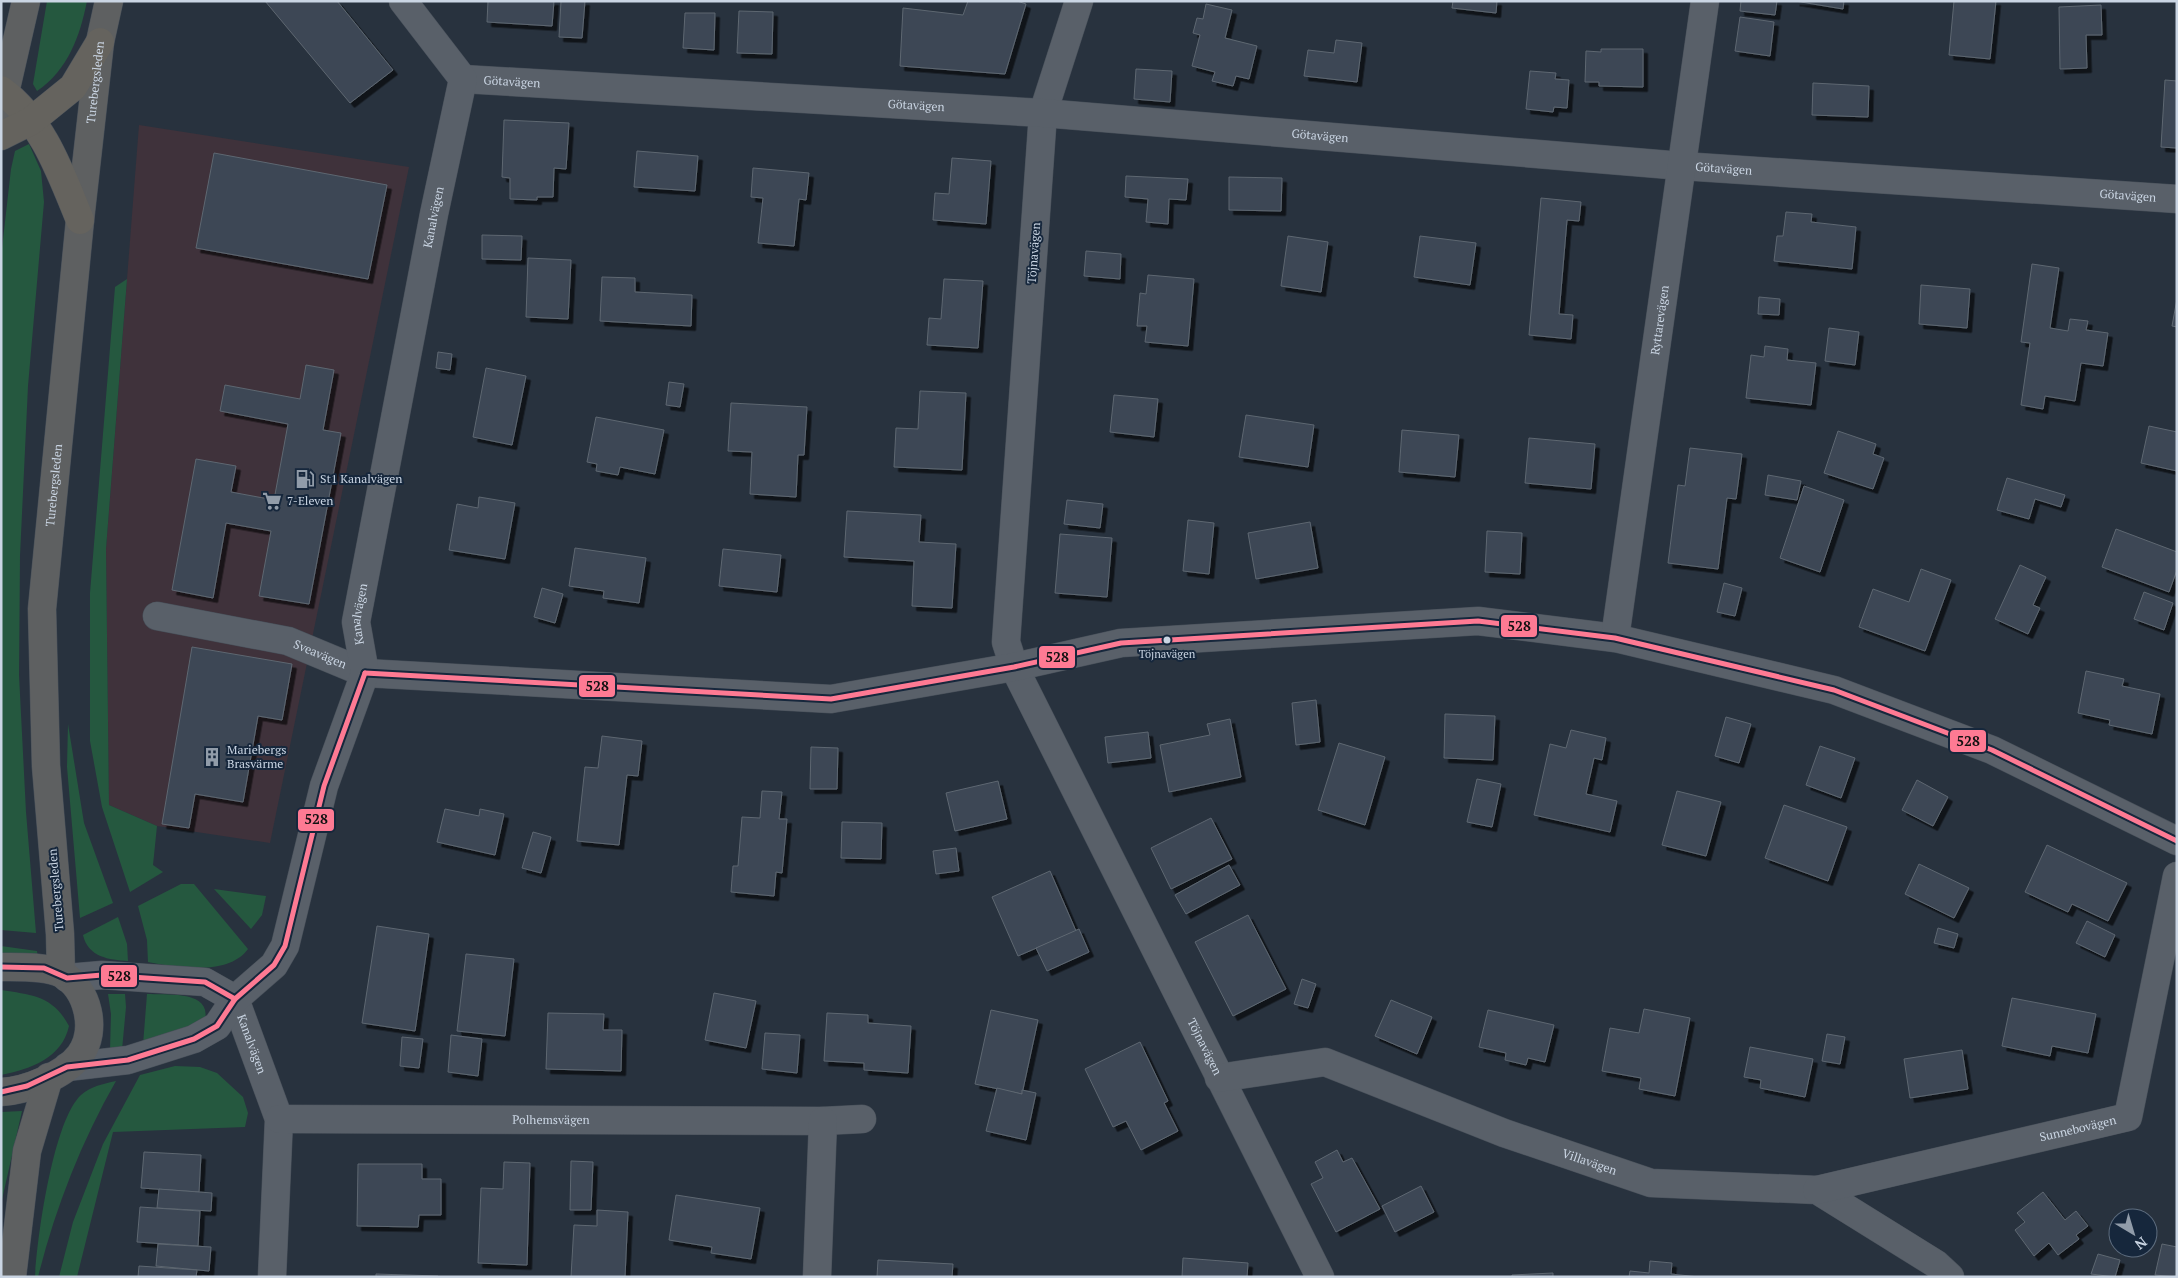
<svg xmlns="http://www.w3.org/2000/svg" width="2178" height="1278" font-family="'PT Serif',serif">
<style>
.commercial{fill:#3f323b}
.green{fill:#25583f}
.building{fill:#3c4755;stroke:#5e6771;filter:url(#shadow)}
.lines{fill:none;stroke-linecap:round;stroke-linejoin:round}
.minor-casing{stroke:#474f59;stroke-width:29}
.major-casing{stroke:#474f59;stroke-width:29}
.highway-casing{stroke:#474f59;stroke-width:29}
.minor{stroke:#596069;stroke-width:28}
.major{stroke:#5e6061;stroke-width:28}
.highway{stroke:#65635e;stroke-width:28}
.bus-1-casing{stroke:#16273c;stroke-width:9}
.bus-1{stroke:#fe7a93;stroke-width:5}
.bus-dot{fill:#cad5e3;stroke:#16273c;stroke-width:2}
.labels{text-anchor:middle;stroke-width:4;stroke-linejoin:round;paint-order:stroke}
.bus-label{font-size:11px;fill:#cad5e3;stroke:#16273c}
.street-label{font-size:12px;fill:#cad5e3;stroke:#16273c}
.poi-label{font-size:12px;fill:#cad5e3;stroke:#16273c;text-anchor:start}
.line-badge{stroke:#16273c;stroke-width:2}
.pale-badge-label{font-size:14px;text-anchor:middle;font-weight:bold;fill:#111}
</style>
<defs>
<filter id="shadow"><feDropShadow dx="4.5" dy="4.5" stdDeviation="0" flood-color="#0009"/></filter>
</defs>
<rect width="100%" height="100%" fill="#28323e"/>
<path class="commercial" d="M139 125 409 167 270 843 157 826 109 805 106 549Z"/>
<g class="green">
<path d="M47 1H87C80 36 68 70 37 91L33 84Z"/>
<path d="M29 144 41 171 44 202 28 386 20 556 19 675 26 812 36 933 1 930V257L11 169 15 151Z"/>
<path d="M127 279 106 549 109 805 157 826 153 865 163 872 130 892 102 807 90 741V593L115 287Z"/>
<path d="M68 724 84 823 113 903 80 918 67 767Z"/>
<path d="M181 884H194L248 949C229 976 176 968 148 962L147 940 138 906Z"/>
<path d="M214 889 266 896 262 915 251 929Z"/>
<path d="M118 917 127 944 128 961C109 960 88 957 83 935Z"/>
<path d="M1 946 37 951 38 959 1 955Z"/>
<path d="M1 990C33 995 53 996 69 1026 62 1058 31 1069 1 1075Z"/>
<path d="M108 994H125L126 1007 122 1050 110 1051 111 1014Z"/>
<path d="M147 994C167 995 215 990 204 1023L143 1045Z"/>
<path d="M175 1066 200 1067 217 1073 243 1097 248 1113 245 1127 113 1132 77 1277H59L73 1222 103 1144 140 1075Z"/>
<path d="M116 1081C81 1142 55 1209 38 1277H35C37 1238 53 1121 81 1095 91 1086 103 1084 116 1081Z"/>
<path d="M22 1111 1 1204V1112Z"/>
</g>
<g class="building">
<path d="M265 1H337L393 70 350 103Z"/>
<path d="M488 1H554L552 26 487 22Z"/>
<path d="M561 1H585L582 38 559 37Z"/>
<path d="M968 1H1017L1026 4 1005 74 900 66 903 8 963 15Z"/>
<path d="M1453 1H1497L1496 13 1452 8Z"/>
<path d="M1741 1H1777L1775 15 1740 11Z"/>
<path d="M1795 1H1844L1843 9Z"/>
<path d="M1954 1H1996L1990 59 1949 55Z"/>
<path d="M1206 4 1232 10 1225 38 1257 46 1249 79 1236 76 1233 86 1212 81 1215 72 1192 66 1200 35 1193 33 1197 18 1203 19Z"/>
<path d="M2101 5 2102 35H2086L2087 68 2060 69 2059 7Z"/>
<path d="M739 11 773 12 772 54 737 53Z"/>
<path d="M685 13H715L714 50 683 48Z"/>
<path d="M1740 17 1774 22 1770 56 1735 51Z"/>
<path d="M1336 40 1362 43 1357 82 1304 76 1308 50 1334 53Z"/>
<path d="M1601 49H1643V87L1599 86V82H1585L1586 51 1601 52Z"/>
<path d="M1136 69 1172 71 1170 102 1134 99Z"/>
<path d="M1530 71 1556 73 1555 79 1569 80 1567 108 1554 107 1553 112 1526 109Z"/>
<path d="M2165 80 2177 81V148L2161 147Z"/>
<path d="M1813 83 1869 86 1868 117 1812 115Z"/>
<path d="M504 120 569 123 566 169 554 168 553 197H537V200L510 199V178L502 177Z"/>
<path d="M637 151 698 156 695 191 634 187Z"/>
<path d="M214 153 387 185 368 279 196 248Z"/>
<path d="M952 158 991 161 986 224 933 220 935 193 949 194Z"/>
<path d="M753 168 809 173 806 200 799 199 794 246 758 243 763 198 751 197Z"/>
<path d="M1126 176 1188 179 1186 200 1169 199 1168 224 1146 222 1148 199 1125 197Z"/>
<path d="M1229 177 1282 178 1281 211 1229 210Z"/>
<path d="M1541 198 1581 202 1579 221 1567 220 1559 314 1573 315 1571 339 1529 335Z"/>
<path d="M1786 212 1812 214 1811 222 1856 227 1852 269 1774 261 1777 236H1783Z"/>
<path d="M482 235 522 236 521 260 482 259Z"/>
<path d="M1288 236 1328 242 1321 292 1281 286Z"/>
<path d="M1420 236 1476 243 1470 285 1414 277Z"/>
<path d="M1086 251 1121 254 1120 279 1084 276Z"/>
<path d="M528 258 571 260 568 319 526 317Z"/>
<path d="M2032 264 2059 268 2050 328 2068 331 2070 319 2088 321 2086 330 2108 333 2103 366 2081 363 2075 401 2045 396 2043 409 2021 405 2030 343 2021 342Z"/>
<path d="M1148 275 1194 279 1188 346 1145 342 1147 326H1137L1140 293 1146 294Z"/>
<path d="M602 277 635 278V292L692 295 691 326 600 321Z"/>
<path d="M944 279 983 281 978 348 927 345 929 318 941 319Z"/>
<path d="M1921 285 1970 289 1967 328 1919 324Z"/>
<path d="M1759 297 1780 299 1779 315 1758 314Z"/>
<path d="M2177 299V327L2172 326Z"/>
<path d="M1829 328 1859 332 1855 365 1825 361Z"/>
<path d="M1765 346 1788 349 1787 360 1816 363 1811 405 1746 398 1751 355 1764 357Z"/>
<path d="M438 352 452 354 450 370 436 368Z"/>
<path d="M306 365 334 370 323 430 341 433 309 604 259 596 271 531 226 523 213 598 172 590 196 459 236 466 231 492 274 500 288 424 220 411 225 385 300 399Z"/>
<path d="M486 368 526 376 512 445 473 437Z"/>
<path d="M669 382 684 384 680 407 666 405Z"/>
<path d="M920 391 966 393 962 470 894 467 896 428 918 429Z"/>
<path d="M1114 395 1158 399 1154 437 1110 432Z"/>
<path d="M731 403 807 407 804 455H798L796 497 750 494 752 452 728 451Z"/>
<path d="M1246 415 1314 425 1308 467 1239 457Z"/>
<path d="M596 417 664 430 655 474 620 467 618 475 596 471 597 464 587 462Z"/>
<path d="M2149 426 2177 432V471L2141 463Z"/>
<path d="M1402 430 1459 435 1455 477 1399 472Z"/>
<path d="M1838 431 1876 444 1873 454 1884 458 1873 489 1824 473Z"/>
<path d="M1529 438 1595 444 1591 489 1525 483Z"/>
<path d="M1690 448 1742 454 1736 499 1727 498 1718 569 1668 563 1678 485 1685 486Z"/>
<path d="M1768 475 1801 481 1797 500 1765 495Z"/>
<path d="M2007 478 2065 495 2061 507 2035 499 2029 519 1997 510Z"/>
<path d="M1804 486 1844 500 1820 572 1780 558Z"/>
<path d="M479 497 515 503 505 559 449 550 457 504 478 508Z"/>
<path d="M1067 500 1103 504 1100 528 1064 524Z"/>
<path d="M847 511 921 515 919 542 956 544 952 608 912 606 914 561 844 557Z"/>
<path d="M1188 520 1214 523 1209 574 1183 571Z"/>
<path d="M1310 522 1318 568 1256 579 1248 533Z"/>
<path d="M2116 529 2177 552V570L2169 592 2102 567Z"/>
<path d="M1487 531 1522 533 1520 574 1485 572Z"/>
<path d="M1060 534 1112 538 1107 597 1055 593Z"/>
<path d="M575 548 646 558 639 603 603 598 604 591 569 586Z"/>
<path d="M723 549 781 555 777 592 719 586Z"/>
<path d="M2020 565 2046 577 2033 605 2040 608 2028 634 1995 619Z"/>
<path d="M1921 569 1951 580 1925 651 1859 627 1873 589 1909 602Z"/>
<path d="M1724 583 1742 588 1735 616 1717 612Z"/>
<path d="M542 588 563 594 555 623 534 617Z"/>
<path d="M2144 592 2173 603 2164 630 2134 619Z"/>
<path d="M192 647 292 664 282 720 258 716 243 802 195 794 189 828 162 824Z"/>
<path d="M2086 671 2124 679 2122 686 2160 694 2152 734 2109 725 2110 720 2078 713Z"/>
<path d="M1316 700 1320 742 1296 745 1292 703Z"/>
<path d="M1445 714 1495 716 1493 760 1444 758Z"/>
<path d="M1726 717 1751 724 1739 763 1715 756Z"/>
<path d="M1230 719 1241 777 1169 792 1160 745 1210 735 1207 724Z"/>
<path d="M1571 730 1606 738 1602 760 1594 758 1586 794 1617 801 1610 832 1534 815 1550 744 1566 748Z"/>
<path d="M1148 732 1151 758 1108 763 1105 737Z"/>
<path d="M602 736 642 741 638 776 627 775 619 845 577 841 585 767 598 768Z"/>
<path d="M1339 743 1385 757 1365 825 1318 810Z"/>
<path d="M1820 746 1855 758 1841 798 1806 785Z"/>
<path d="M811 747 838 748 837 789H810Z"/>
<path d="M1477 779 1501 784 1492 827 1467 822Z"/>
<path d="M1917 780 1948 797 1933 826 1902 810Z"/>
<path d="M998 781 1007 819 955 831 946 793Z"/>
<path d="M762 791 782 792 779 819H787L782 873 776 872 774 896 731 892 733 866H738L742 817 760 818Z"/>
<path d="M1677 791 1721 802 1706 856 1662 845Z"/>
<path d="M1784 805 1847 827 1828 881 1765 858Z"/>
<path d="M445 809 479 816 480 809 504 814 495 855 437 842Z"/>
<path d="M1211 818 1232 859 1171 889 1151 848Z"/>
<path d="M842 822 882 823 881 859 841 858Z"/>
<path d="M533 832 551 837 541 873 522 868Z"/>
<path d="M2047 845 2127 883 2108 921 2072 904 2068 912 2025 892Z"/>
<path d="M956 848 959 871 936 874 933 851Z"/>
<path d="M1919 864 1969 888 1954 918 1905 894Z"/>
<path d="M1229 865 1240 885 1186 914 1175 895Z"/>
<path d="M1050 871 1076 931 1018 956 992 897Z"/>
<path d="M1248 915 1286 989 1233 1016 1195 942Z"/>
<path d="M2087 921 2115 935 2105 957 2076 943Z"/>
<path d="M377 926 429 934 415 1031 362 1023Z"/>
<path d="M1938 928 1958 934 1954 948 1934 943Z"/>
<path d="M1079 929 1089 952 1047 971 1036 948Z"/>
<path d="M466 954 514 959 505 1036 457 1031Z"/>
<path d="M1302 979 1316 984 1308 1008 1294 1004Z"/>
<path d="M714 993 756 1001 746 1048 705 1040Z"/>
<path d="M2012 998 2096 1014 2088 1053 2052 1046 2050 1056 2002 1046Z"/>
<path d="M1391 1000 1432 1017 1417 1054 1375 1036Z"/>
<path d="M1644 1009 1690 1018 1675 1096 1639 1089 1641 1078 1602 1071 1610 1028 1639 1033Z"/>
<path d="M991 1010 1038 1020 1022 1094 975 1084Z"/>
<path d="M1488 1010 1554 1025 1545 1062 1528 1058 1526 1065 1505 1060 1506 1053 1479 1047Z"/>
<path d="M548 1013 604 1014 603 1030H622L621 1071 546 1069Z"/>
<path d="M827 1013 868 1015V1023L911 1026 908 1073 864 1070V1063L824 1061Z"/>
<path d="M765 1033 800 1035 797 1073 762 1069Z"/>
<path d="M1827 1034 1845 1037 1840 1064 1822 1061Z"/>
<path d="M451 1035 482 1039 478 1076 448 1072Z"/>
<path d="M402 1037 423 1039 419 1068 400 1066Z"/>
<path d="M1140 1042 1168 1101 1164 1103 1178 1131 1141 1150 1126 1121 1113 1127 1085 1069Z"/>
<path d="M1750 1047 1813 1059 1805 1097 1760 1088 1761 1080 1744 1077Z"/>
<path d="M1962 1050 1968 1089 1910 1098 1904 1059Z"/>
<path d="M997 1088 1022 1094V1090L1036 1093 1026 1140 986 1131Z"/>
<path d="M1337 1150 1343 1162 1352 1158 1380 1209 1336 1232 1311 1184 1323 1178 1315 1162Z"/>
<path d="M144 1152 201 1155 199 1192 141 1188Z"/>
<path d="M571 1161 593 1162 591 1210H570Z"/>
<path d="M504 1162 530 1163 527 1265 478 1263 481 1188 503 1189Z"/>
<path d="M358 1164H422V1179H441V1215H419L418 1227 357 1226Z"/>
<path d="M1421 1186 1434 1212 1395 1232 1382 1206Z"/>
<path d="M159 1189 212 1193 211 1211 157 1208Z"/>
<path d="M2043 1192 2065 1220 2076 1211 2088 1226 2076 1235 2079 1239 2058 1255 2049 1243 2034 1256 2015 1230 2025 1222 2017 1213Z"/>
<path d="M676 1195 760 1208 751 1259 711 1253 712 1247 669 1240Z"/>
<path d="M140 1207 200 1211 198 1246 137 1242Z"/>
<path d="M597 1210 628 1212 625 1277H571L574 1225 597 1226Z"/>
<path d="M158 1244 211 1247 209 1271 156 1266Z"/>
<path d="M2162 1244 2177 1247V1277L2155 1275Z"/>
<path d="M2098 1254 2120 1260 2115 1277 2091 1274Z"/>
<path d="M1183 1258 1248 1263 1247 1277H1182Z"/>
<path d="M878 1260 953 1264 952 1277H877Z"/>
<path d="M1650 1261 1672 1263 1671 1274 1699 1277H1629L1630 1271 1649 1273Z"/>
<path d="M139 1266 197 1270 196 1277H138Z"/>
<path d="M1553 1273V1277H1512V1275Z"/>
<path d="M376 1274 438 1276V1277H376Z"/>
</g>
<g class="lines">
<g class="minor-casing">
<g id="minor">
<path id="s1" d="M1079 1 1043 113 1006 642 1014 667 1320 1277"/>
<path id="s2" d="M463 79 1043 113 1682 166 2177 199"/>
<path id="s3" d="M157 616 288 641 365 673 831 699 1014 667 1121 643 1478 621 1615 638 1834 690 1992 750 2177 841"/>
<path id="s4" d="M1615 638 1705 1"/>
<path d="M67 978 102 975 205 982 235 999"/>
<path id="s5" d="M235 999 279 1119 272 1277"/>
<path id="s6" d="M67 1067 128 1060 194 1039 217 1026 235 999 274 965 285 946 324 786 365 673 356 622 434 214 463 79 403 1"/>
<path id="s7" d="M1219 1078 1325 1062 1504 1133 1651 1183 1817 1190 1936 1264 1950 1277"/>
<path id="s8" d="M279 1119 823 1121 862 1119"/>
<path id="s9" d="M1817 1190 2128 1117 2177 876"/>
<path d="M817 1277 823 1121"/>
</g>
</g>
<g class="major-casing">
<g id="major">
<path d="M1 110 26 1"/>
<path d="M1 967C17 967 48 966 62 974 88 989 98 1030 80 1055 65 1075 26 1091 1 1092"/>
<path id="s10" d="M61 973 60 934 46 766 42 609 80 220 100 42 109 1"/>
<path d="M12 1277 27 1151 49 1077"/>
</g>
</g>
<g class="highway-casing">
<g id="highway">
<path d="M1 90C43 121 61 174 80 220"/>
<path d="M1 136 31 121 73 87 100 42"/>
</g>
</g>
<use href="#minor" class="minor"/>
<use href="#major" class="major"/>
<use href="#highway" class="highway"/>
<g class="bus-1-casing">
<g id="bus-1">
<path d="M365 673 831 699 1014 667 1121 643 1478 621 1615 638 1834 690 1992 750 2177 841"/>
<path d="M1 967 44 968 67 978 102 975 205 982 235 999"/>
<path d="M1 1092 27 1086 67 1067 128 1060 194 1039 217 1026 235 999 274 965 285 946 324 786 365 673"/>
</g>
</g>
<use href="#bus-1" class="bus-1"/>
</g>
<defs>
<g id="fuel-bare" transform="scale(1.5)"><path d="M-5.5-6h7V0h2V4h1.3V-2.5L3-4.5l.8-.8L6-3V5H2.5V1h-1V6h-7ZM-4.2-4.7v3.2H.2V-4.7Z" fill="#919ca9" stroke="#16273c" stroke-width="2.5" paint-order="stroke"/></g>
<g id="supermarket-bare" transform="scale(1.5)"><path d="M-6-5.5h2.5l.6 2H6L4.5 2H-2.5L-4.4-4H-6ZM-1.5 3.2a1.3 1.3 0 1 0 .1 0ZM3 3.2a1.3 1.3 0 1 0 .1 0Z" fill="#919ca9" stroke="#16273c" stroke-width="2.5" paint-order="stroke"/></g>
<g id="building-bare" transform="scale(1.5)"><path d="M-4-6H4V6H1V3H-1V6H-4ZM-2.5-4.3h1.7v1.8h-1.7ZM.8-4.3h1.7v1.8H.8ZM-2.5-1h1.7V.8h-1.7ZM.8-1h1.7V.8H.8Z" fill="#919ca9" stroke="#16273c" stroke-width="2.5" paint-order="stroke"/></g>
</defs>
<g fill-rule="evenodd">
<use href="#fuel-bare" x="305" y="479"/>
<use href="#supermarket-bare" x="272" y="501"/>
<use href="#building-bare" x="212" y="757"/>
</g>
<circle class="bus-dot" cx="1167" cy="640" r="4.5"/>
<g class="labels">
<g class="bus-label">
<text x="1167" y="658">Töjnavägen</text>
</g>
<g class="street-label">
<text dy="4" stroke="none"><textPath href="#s2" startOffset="49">Götavägen</textPath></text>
<text dy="4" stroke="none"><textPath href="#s10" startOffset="894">Turebergsleden</textPath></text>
<text dy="4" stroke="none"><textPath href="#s2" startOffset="454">Götavägen</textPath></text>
<text dy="4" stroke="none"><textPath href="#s2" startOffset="859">Götavägen</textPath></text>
<text dy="4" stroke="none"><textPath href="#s2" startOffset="1264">Götavägen</textPath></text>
<text dy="4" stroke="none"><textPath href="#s2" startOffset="1669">Götavägen</textPath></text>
<text dy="4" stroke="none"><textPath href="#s6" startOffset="1012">Kanalvägen</textPath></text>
<text transform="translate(1034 253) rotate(-86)" y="4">Töjnavägen</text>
<text dy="4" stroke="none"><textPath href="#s4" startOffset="321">Ryttarevägen</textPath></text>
<text dy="4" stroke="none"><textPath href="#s10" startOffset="489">Turebergsleden</textPath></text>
<text dy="4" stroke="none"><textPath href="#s6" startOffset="608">Kanalvägen</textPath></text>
<text dy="4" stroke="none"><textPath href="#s3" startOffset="168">Sveavägen</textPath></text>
<text transform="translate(56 890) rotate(-95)" y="4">Turebergsleden</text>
<text dy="4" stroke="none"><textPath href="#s5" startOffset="48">Kanalvägen</textPath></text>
<text dy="4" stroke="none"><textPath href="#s1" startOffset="1099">Töjnavägen</textPath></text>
<text dy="4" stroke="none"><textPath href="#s8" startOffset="272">Polhemsvägen</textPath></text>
<text dy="4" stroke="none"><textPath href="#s9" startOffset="268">Sunnebovägen</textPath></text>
<text dy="4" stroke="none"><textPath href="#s7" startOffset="390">Villavägen</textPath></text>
</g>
<g class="poi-label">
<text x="320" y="483">St1 Kanalvägen</text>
<text x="287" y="505">7-Eleven</text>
<text x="227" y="754">Mariebergs<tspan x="227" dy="14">Brasvärme</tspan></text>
</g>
</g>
<g class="line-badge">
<rect x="1500" y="614" width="38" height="24" rx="5" fill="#fe7a93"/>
<rect x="1038" y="645" width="38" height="24" rx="5" fill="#fe7a93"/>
<rect x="578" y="674" width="38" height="24" rx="5" fill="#fe7a93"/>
<rect x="1949" y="729" width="38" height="24" rx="5" fill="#fe7a93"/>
<rect x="297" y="808" width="38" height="24" rx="5" fill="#fe7a93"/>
<rect x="100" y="964" width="38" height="24" rx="5" fill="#fe7a93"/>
</g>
<g class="pale-badge-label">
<text x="1519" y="631">528</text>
<text x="1057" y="662">528</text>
<text x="597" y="691">528</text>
<text x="1968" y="746">528</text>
<text x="316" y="824">528</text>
<text x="119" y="981">528</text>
</g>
<rect width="2178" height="1278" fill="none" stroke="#cad5e3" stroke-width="5"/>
<g transform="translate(2133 1233) rotate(142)"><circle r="24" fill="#16273c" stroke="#5e6d7f"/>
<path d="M0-4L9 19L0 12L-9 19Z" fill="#919ca9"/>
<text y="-8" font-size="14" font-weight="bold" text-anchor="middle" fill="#cad5e3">N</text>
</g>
</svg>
